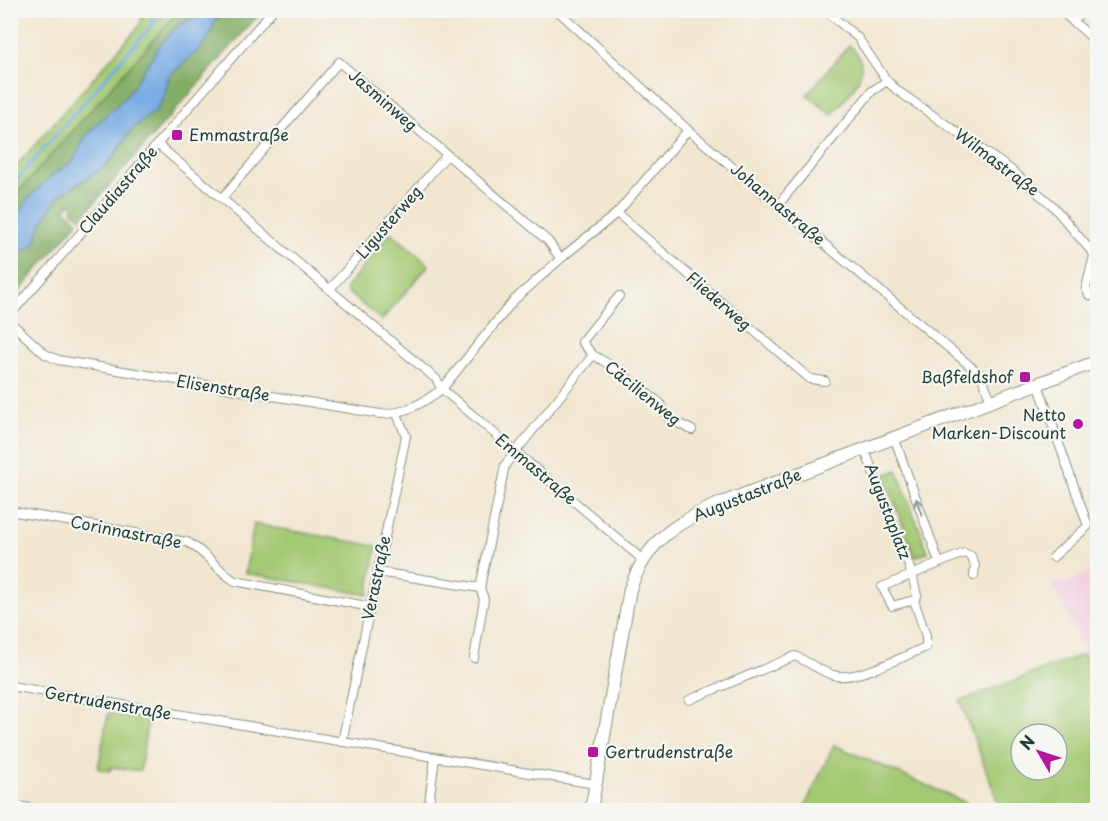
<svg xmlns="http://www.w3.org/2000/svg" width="1108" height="821" font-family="'Playpen Sans',sans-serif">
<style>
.built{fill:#f1d0e2}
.green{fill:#a4c973;stroke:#628354;stroke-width:1.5;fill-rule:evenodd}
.forest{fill:#83ad65;stroke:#51754c;stroke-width:1.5}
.water{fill:#75a9e2;stroke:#4a738b;stroke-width:1.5}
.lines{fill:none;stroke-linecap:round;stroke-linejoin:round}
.stream{stroke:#75a9e2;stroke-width:3}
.minor-casing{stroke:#889282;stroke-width:10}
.secondary-casing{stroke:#889282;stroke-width:14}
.minor{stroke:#fff;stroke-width:8}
.secondary{stroke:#fff;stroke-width:12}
.oneway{stroke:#8f9e9a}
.poi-dot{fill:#b5179e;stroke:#f6f6f2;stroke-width:2}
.labels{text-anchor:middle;stroke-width:4.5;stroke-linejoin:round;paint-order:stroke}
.street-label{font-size:16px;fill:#1f3d34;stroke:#f6f6f2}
.poi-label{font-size:16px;fill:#1f3d34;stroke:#f6f6f2;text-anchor:start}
</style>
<rect width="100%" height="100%" fill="#f6f6f2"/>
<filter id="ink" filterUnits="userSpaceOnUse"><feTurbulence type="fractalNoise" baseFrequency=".0167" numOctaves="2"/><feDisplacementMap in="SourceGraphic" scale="12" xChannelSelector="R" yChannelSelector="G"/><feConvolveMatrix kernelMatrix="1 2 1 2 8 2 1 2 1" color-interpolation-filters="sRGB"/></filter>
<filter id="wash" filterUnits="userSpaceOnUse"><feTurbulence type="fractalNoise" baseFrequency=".008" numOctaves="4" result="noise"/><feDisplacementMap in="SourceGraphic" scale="24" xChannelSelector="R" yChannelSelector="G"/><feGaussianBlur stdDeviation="1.35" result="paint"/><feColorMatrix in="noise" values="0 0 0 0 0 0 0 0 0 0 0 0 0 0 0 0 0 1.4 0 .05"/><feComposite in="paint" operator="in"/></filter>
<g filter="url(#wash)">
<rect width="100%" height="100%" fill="#f2e6d0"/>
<path class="built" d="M1097 567V679L1052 582 1068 583Z"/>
<g class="green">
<path d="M143 11H179L11 201V172L140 25Z"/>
<path d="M849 45C878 69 849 94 832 115L807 95Z"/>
<path d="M391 232 429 265 382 320 347 292 346 288Z"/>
<path d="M897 470 928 552 915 557 884 475Z"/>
<path d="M254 524 377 546 368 595 245 573Z"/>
<path d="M1084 654 1097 691V810H1001L960 701ZM1021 734H1057V770H1021Z"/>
<path d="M108 713 148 720 140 771 111 767 110 771 98 769Z"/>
<path d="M834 745 967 803 964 810H803Z"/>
</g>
<g class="forest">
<path d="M179 11H205L178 26 162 43 128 94 86 135 73 161 51 176 27 200 15 224 11 226 10 201Z"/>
<path d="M225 11H262L81 218 72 211 73 205 70 203 66 210 78 222 11 301V262L34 244 42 223 58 196 89 178 114 158 133 128 156 110 164 97 169 76 210 35 215 21Z"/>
</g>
<path class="water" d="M205 11H225L215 21 210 35 200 49 169 76 164 97 156 110 133 128 107 165 58 196 42 223 34 244 11 262V226L15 224 27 200 51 176 73 161 86 135 128 94 161 43 178 26Z"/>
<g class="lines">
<g class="stream">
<path d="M151 27 152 10"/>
<path d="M10 187 165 10"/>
</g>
</g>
</g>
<g filter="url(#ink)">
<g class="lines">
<g class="minor-casing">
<g id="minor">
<path d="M557 10 688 130 981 375 991 401"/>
<path d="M825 10 858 38 887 81 898 91 1010 169 1052 205 1098 259"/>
<path d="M1060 10 1098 43"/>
<path d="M1073 22 1083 10"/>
<path d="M157 144 436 379 442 389 643 560"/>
<path d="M222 198 339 62 548 241 560 258"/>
<path d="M778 205 872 91 887 81"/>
<path d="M617 213 810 379 825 381"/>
<path d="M1094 256 1086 288 1089 295 1098 297"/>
<path d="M330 289 447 155"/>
<path d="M10 315 273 10"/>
<path d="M10 322 45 354 58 360 380 414C405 414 423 403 442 389L513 301 566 254 617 213 688 130"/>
<path d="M593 355 582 342 619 296"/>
<path d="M1038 384 1088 526 1053 557"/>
<path d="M894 437 939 562"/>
<path d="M10 511 187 542C206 552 217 570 235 581L371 607"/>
<path d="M378 572 480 588 505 465 593 355 610 365 660 403 668 418 692 430"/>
<path d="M914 600 892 606 882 587 964 553 971 556 975 566 974 576"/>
<path d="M474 658 484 599 480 588"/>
<path d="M10 686 595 784"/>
<path d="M689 700 795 656C809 662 822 673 837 676 860 679 904 656 926 647V636L914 600 917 596 912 574 864 448"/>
<path d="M342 742 406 436 397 414"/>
<path d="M10 805 45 810"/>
<path d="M428 810 435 758"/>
</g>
</g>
<g class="secondary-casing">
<path id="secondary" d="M591 810 630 589C647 542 672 525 716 505L1098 361"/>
</g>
<use href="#minor" class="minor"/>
<use href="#secondary" class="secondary"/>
</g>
<defs><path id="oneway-shaft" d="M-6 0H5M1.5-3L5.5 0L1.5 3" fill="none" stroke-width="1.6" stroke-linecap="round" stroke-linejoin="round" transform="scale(1.5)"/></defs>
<use class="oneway" href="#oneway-shaft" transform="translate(919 507) rotate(-110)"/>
</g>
<g class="poi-dot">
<rect x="171" y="129" width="12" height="12" rx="3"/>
<rect x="1019" y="371" width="12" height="12" rx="3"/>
<circle cx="1078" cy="424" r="6"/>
<rect x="587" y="746" width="12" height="12" rx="3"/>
</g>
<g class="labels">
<g class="street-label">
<text transform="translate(383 100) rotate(41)" y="6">Jasminweg</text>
<text transform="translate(997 162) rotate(37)" y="6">Wilmastraße</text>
<text transform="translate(118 190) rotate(-49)" y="6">Claudiastraße</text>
<text transform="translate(778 204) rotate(40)" y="6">Johannastraße</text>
<text transform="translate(389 222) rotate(-49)" y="6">Ligusterweg</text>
<text transform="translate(719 301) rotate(41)" y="6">Fliederweg</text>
<text transform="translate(223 388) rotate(9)" y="6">Elisenstraße</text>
<text transform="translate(643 393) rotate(39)" y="6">Cäcilienweg</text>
<text transform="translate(536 469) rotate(40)" y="6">Emmastraße</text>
<text transform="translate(747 495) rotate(-22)" y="6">Augustastraße</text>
<text transform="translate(888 511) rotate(69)" y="6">Augustaplatz</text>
<text transform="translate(126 532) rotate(11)" y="6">Corinnastraße</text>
<text transform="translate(376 578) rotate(-78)" y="6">Verastraße</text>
<text transform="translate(108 703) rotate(10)" y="6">Gertrudenstraße</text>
</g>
<g class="poi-label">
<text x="189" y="141">Emmastraße</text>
<text x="1013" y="383" text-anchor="end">Baßfeldshof</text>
<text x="1066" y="421" text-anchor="end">Netto<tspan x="1066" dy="18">Marken-Discount</tspan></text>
<text x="605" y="758">Gertrudenstraße</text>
</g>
</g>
<rect width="1108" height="821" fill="none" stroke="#f6f6f2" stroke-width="36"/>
<g transform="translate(1039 752) rotate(309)"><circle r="28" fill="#f6f6f2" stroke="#a0aca6" stroke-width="1.5"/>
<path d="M0-4.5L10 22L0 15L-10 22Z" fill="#b5179e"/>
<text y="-9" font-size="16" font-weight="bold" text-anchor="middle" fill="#1f3d34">N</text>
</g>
</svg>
